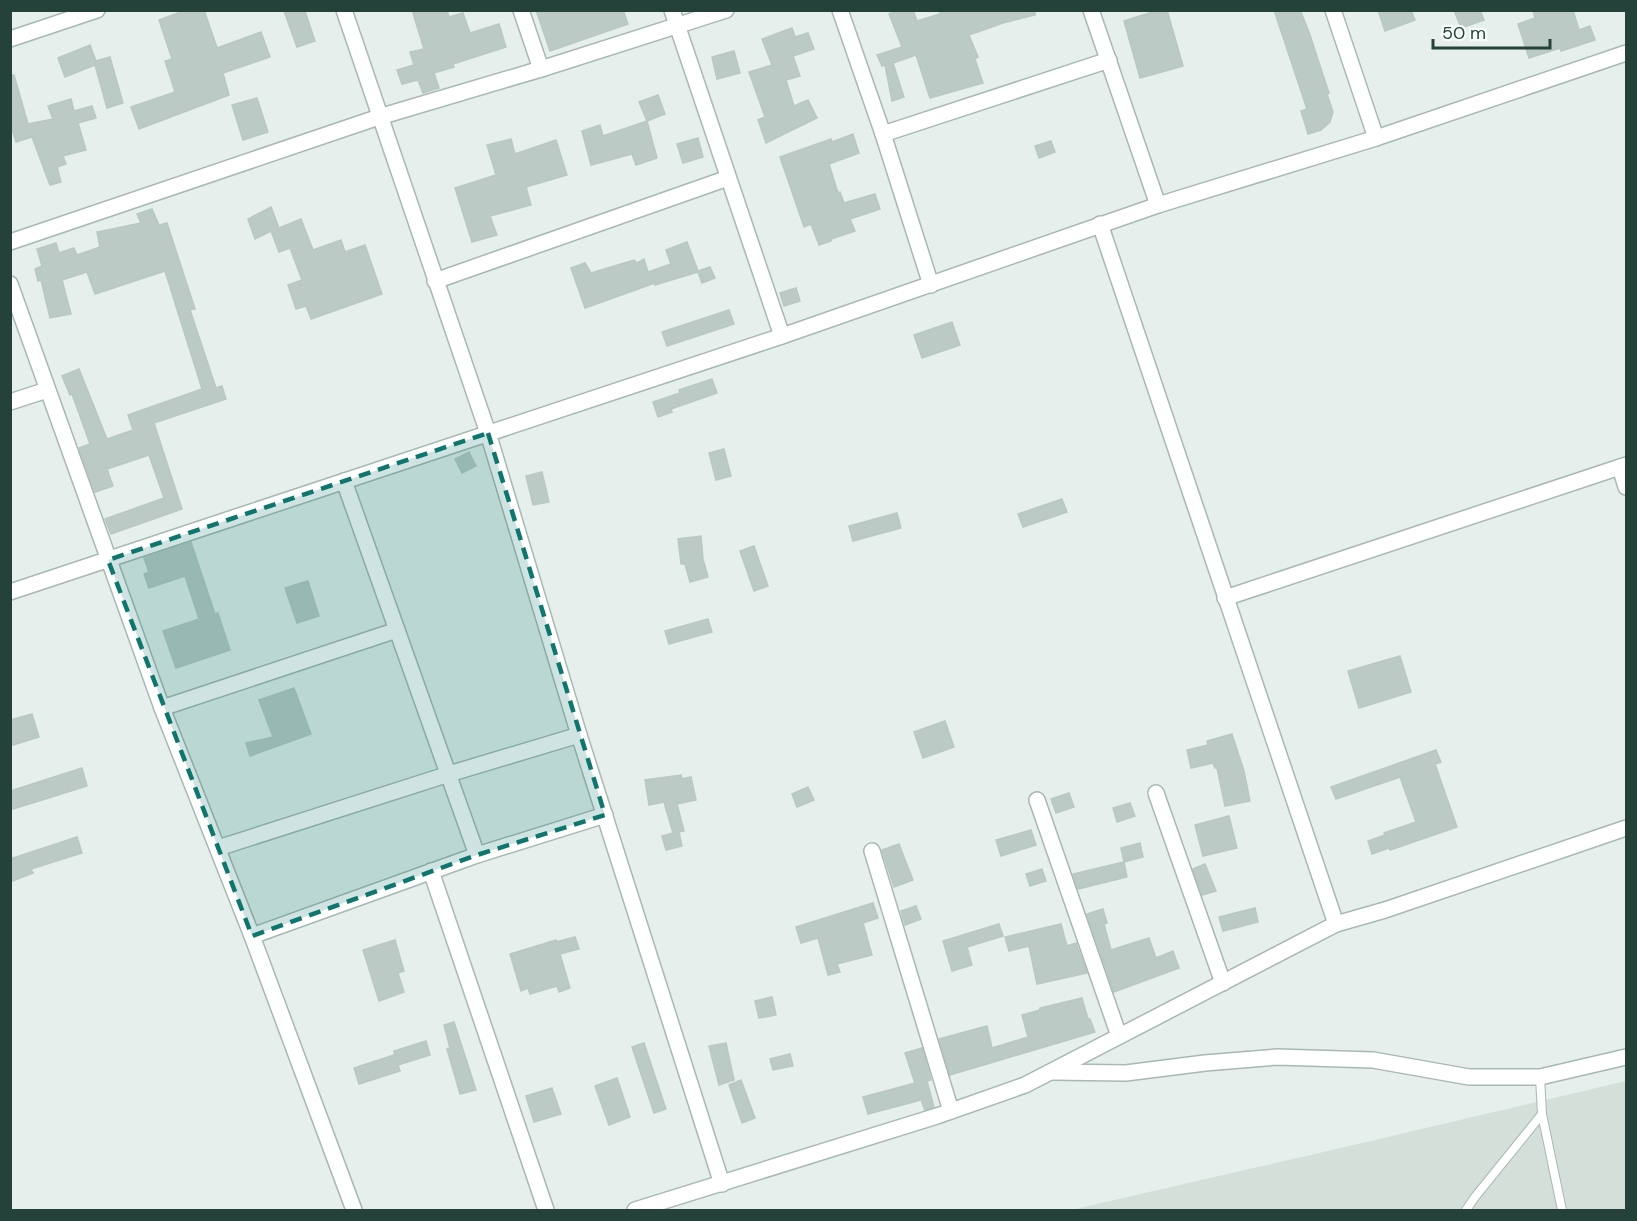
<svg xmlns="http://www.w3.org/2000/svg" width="1637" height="1221" font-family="'DM Sans',sans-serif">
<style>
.built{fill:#d4dfda}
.building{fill:#bbcac4;stroke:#b8c9c2;stroke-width:1.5}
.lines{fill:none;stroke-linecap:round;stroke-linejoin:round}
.lane-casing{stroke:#a8b8b2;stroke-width:10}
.street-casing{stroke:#a8b8b2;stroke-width:18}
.lane{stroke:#fff;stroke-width:8}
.street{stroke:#fff;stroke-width:15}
.marked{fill:#0f766e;fill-opacity:0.2;stroke:#0f766e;stroke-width:4.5;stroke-dasharray:12 8;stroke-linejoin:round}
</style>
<rect width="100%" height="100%" fill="#e6efeb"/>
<path class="built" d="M1626 1081V1210H1071L1315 1154Z"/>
<g class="building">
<path d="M186 10H204L217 48 261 32 270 57 223 73 229 95 139 129 131 107 175 92 165 61 172 59 159 20Z"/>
<path d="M412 10H447L449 17 463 13 470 33 499 24 506 47 453 64 454 67 434 73 439 88 423 93 418 80 402 84 397 70 414 65 410 52 424 49Z"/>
<path d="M536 10H623L628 24 550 51Z"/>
<path d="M899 10H913L917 21 940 14 939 10H1035V15L1003 23 969 35 978 57 975 59 983 83 930 98 916 55 893 63 904 97 892 101 885 65 882 66 877 55 902 47 889 14Z"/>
<path d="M1159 10H1167L1183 66 1140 78 1124 21Z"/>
<path d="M1274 10H1300L1309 32 1329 93 1327 94 1333 112 1330 122 1321 130 1308 134 1301 111 1307 109Z"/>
<path d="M1378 10H1411L1415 20 1385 31Z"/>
<path d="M1454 10H1480L1484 20 1461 28Z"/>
<path d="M1533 10H1573L1579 30 1590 26 1595 40 1561 51 1560 48 1529 58 1518 24 1535 18Z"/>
<path d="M284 11H305L315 41 297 47Z"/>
<path d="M792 28 795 37 808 33 814 49 793 56 800 76 786 80 794 106 808 100 817 118 766 143 758 120 765 117 749 72 772 65 762 39Z"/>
<path d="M90 45 96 61 110 57 123 103 107 108 95 65 65 77 58 58Z"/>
<path d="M734 51 740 73 717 79 712 57Z"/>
<path d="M14 75 28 124 53 119 48 106 71 99 74 111 92 106 96 118 78 123 86 150 63 156 66 164 57 167 61 182 50 185 32 137 16 142 10 123V76Z"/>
<path d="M658 95 665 114 647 121 639 102Z"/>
<path d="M257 98 268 132 243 140 232 105Z"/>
<path d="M647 121 657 158 636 165 632 154 591 165 582 131 600 125 603 136Z"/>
<path d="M853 134 859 153 829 164 838 193 840 192 844 203 875 194 880 209 850 219 855 231 831 239V241L819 245 811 224 804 227 780 157 831 139 832 142Z"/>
<path d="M698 138 703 157 683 163 677 144Z"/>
<path d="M511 139 515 154 556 140 567 175 526 187 531 205 490 216 497 235 472 242 455 188 496 175 487 145Z"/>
<path d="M1051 141 1055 152 1039 158 1035 146Z"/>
<path d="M271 207 279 228 301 219 313 250 341 240 345 252 365 245 382 294 311 319 306 306 296 309 288 285 302 280 290 248 279 252 271 231 255 239 248 219Z"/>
<path d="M152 209 159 225 167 223 195 309 190 310 216 388 222 386 226 399 154 423 182 509 111 534 105 519 164 498 149 455 107 469 113 486 95 492 79 448 90 444 72 394 70 395 62 376 79 369 107 439 133 430 128 415 202 389 165 271 95 294 87 272 62 280 71 314 50 318 41 280 38 281 35 269 42 266 37 249 56 243 59 253 74 248 77 255 100 247 97 232 141 223 137 214Z"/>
<path d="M687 242 698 271 710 267 715 278 702 283 698 272 655 285V283L585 308 571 268 585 263 591 273 634 260 637 263 644 259 648 272 671 264 666 250Z"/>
<path d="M796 288 800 301 784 306 780 293Z"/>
<path d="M729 310 734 324 667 346 662 332Z"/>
<path d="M952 322 960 345 922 358 914 335Z"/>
<path d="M712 379 717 393 671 409 672 412 658 417 653 402 680 393 679 390Z"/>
<path d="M724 449 731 476 716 480 709 453Z"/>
<path d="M469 452 476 466 462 473 455 459Z"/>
<path d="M542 472 549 502 533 505 526 476Z"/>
<path d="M1062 499 1067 512 1023 527 1018 514Z"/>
<path d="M897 513 901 528 853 541 849 526Z"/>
<path d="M701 536 703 559 708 577 690 582 685 564H681L678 539Z"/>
<path d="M191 542 215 614 218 613 230 650 176 668 163 631 199 619 185 576 149 588 144 574 149 572 144 558Z"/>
<path d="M754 546 768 586 754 591 740 551Z"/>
<path d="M308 581 319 616 297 623 285 588Z"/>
<path d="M708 619 712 632 669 644 665 631Z"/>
<path d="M1400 656 1411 692 1359 708 1348 671Z"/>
<path d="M294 688 311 734 250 756 246 743 273 737 259 700Z"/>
<path d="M32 714 39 737 10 746V720Z"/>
<path d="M945 721 954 747 923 758 914 732Z"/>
<path d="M1232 734 1244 771 1250 801 1225 806 1217 768H1215L1213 763 1191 768 1187 750 1208 745 1207 741Z"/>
<path d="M1436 750 1441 762 1435 764 1457 827 1390 850 1389 848 1372 854 1368 841 1385 835 1384 833 1416 822 1400 777 1336 799 1331 787Z"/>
<path d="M82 768 87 786 10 810V791Z"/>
<path d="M681 775 682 779 691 777 696 800 677 804 684 831 679 832 682 846 666 850 662 836 673 833 664 802 649 805 645 780Z"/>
<path d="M808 787 814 800 797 807 792 794Z"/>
<path d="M1069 793 1074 807 1056 813 1051 799Z"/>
<path d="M1130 803 1135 816 1117 822 1113 808Z"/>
<path d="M1229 816 1237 848 1203 856 1195 825Z"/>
<path d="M1031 830 1036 845 1001 856 996 840Z"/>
<path d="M77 837 82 853 31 869 33 873 10 882V859Z"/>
<path d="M1140 843 1143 857 1124 862 1121 848Z"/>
<path d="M899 844 913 880 894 887 882 850Z"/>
<path d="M1124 862 1127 877 1078 889 1073 874Z"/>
<path d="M1205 864 1216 891 1202 895 1193 869Z"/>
<path d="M1042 869 1046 881 1030 886 1026 874Z"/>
<path d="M873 903 878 918 863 923 872 955 837 964 840 972 828 975 818 938 801 943 796 927Z"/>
<path d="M916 906 921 919 905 925 901 911Z"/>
<path d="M1255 908 1258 922 1223 931 1219 917Z"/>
<path d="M1103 909 1107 923 1104 924 1111 950 1149 938 1156 958 1173 951 1179 968 1114 992 1087 914Z"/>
<path d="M999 924 1003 936 967 947 972 965 952 971 943 941Z"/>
<path d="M1061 924 1067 946 1076 943 1087 973 1037 984 1029 946 1009 951 1005 937Z"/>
<path d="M575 937 579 949 560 954 570 988 559 992 557 986 530 994 528 988 521 991 510 954 556 940V942Z"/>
<path d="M395 940 404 971 398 973 404 992 379 1001 363 950Z"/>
<path d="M772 997 776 1015 759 1018 755 1001Z"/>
<path d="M1082 998 1088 1019H1090L1095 1032 950 1075 939 1039 987 1026 992 1048 1028 1037 1022 1015 1040 1010V1008Z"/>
<path d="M454 1022 476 1090 460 1094 447 1049 450 1048 444 1025Z"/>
<path d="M426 1041 430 1055 398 1065 400 1071 359 1084 354 1068 394 1055 395 1058 394 1051Z"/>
<path d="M644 1043 666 1109 654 1113 632 1047Z"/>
<path d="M726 1043 734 1080 719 1085 709 1046Z"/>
<path d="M922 1048 931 1080 927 1081 934 1107 925 1110 921 1100 868 1114 863 1097 915 1083 905 1053Z"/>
<path d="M790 1054 793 1066 773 1070 770 1059Z"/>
<path d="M617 1078 630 1117 609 1125 595 1086Z"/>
<path d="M741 1080 755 1118 742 1123 729 1085Z"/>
<path d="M552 1088 561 1114 534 1122 526 1096Z"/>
</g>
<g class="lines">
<g class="lane-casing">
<g id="lane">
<path d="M1540 1077 1542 1114 1562 1210"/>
<path d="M1466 1210 1475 1197 1542 1114"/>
</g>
</g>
<g class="street-casing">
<g id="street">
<path d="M344 10 488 433 579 735 722 1184"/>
<path d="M521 10 541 69"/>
<path d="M672 10 782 336"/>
<path d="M840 10 883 134 931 285"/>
<path d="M1091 10 1158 205"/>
<path d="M1333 10 1376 138"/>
<path d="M10 39 97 10"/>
<path d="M883 134 1109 60"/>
<path d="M1100 224 1336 924"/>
<path d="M10 242 379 117 541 69 726 10"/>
<path d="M435 281 728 178"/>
<path d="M10 284 162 708 252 936 354 1210"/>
<path d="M10 402 47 390"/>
<path d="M1620 467 1626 487"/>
<path d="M344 481 477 855"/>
<path d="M10 592 782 336 1158 205 1376 138 1626 53"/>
<path d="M1225 598 1626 465"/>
<path d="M162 708 397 630"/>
<path d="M1156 793 1223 983"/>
<path d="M1037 800 1119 1036"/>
<path d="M218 848 449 774 579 735"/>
<path d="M872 851 951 1111"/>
<path d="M431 871 546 1210"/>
<path d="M252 936 477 855 605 815"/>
<path d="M1052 1072 1126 1073 1205 1063 1277 1057 1373 1060 1469 1077H1540L1626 1057"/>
<path d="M635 1210 937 1116 1025 1085 1336 924 1385 910 1626 828"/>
</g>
</g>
<use href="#lane" class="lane"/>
<use href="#street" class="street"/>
</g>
<path class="marked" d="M488 433 605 815 477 855 252 936 108 560Z"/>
<rect width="1637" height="1221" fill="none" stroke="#24423a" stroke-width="24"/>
<path d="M1433 39v9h117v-9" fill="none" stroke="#24423a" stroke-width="3"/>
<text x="1442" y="39" font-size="18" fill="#24423a" stroke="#f7fbf9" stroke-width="4.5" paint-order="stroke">50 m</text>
</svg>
